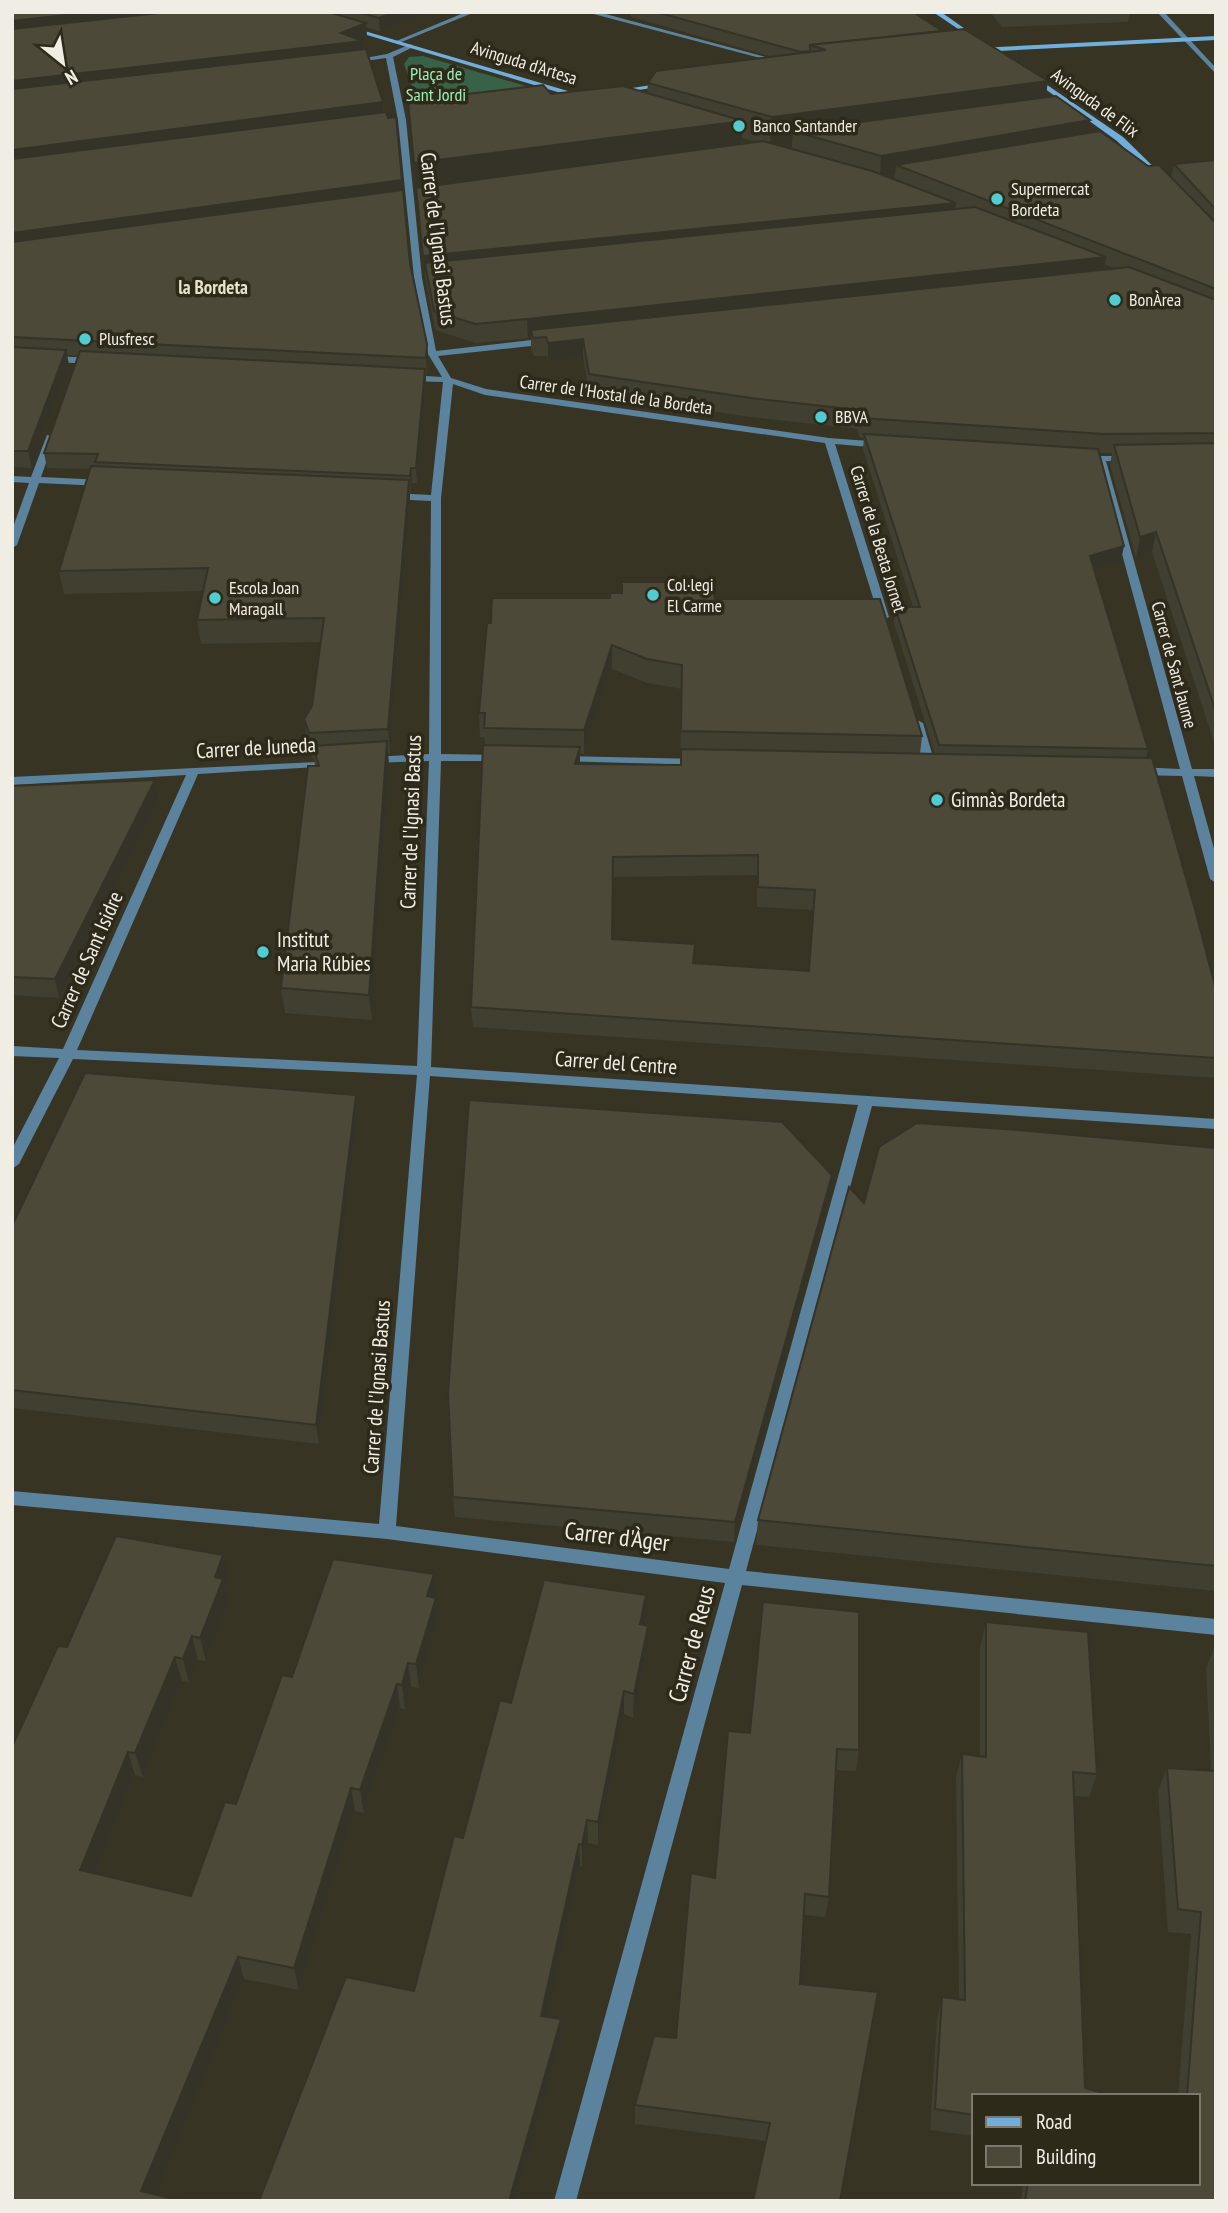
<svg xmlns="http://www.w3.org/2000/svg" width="1228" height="2213" font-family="'PT Sans Narrow',sans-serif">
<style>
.green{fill:#376247}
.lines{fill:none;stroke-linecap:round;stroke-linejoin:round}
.street{fill:#5c839e;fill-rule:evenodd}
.secondary{fill:#70afdb;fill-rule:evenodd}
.wall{fill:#413f30;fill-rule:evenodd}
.shaded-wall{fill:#353327}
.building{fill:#4c4938;stroke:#353327;stroke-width:2;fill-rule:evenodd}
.poi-dot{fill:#51ccd1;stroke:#2e2a1a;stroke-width:2.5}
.labels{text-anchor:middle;stroke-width:7;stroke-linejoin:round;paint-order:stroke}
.far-street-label{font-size:18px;fill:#f0eee4;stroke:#2e2a1a}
.far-park-label{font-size:18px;fill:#9fedbb;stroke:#2e2a1a}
.far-poi-label{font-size:18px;fill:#f0eee4;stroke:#2e2a1a;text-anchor:start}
.far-neighbourhood-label{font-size:19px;font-weight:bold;fill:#e6e2ce;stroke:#2e2a1a}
.street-label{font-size:21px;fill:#f0eee4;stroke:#2e2a1a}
.poi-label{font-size:21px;fill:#f0eee4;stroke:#2e2a1a;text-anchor:start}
.near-street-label{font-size:24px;fill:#f0eee4;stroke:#2e2a1a}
</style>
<rect width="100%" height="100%" fill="#383424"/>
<path class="green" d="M423 56 536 89 420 108 404 64 409 57Z"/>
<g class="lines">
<g class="street">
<path d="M466 12H475L399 43 394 42Z"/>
<path d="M586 12H598L784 62 779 63Z"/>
<path d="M1157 12H1164L1216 68V74Z"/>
<path d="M411 44 413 47 393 57 406 120 422 278 436 351 549 338 553 341 549 344 438 356 451 378 486 389 829 438 882 442 887 445 882 448 835 444 889 617 884 620 879 617 825 443 485 395 453 384 441 498V754L501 755 507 758 501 761H441L431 1067 1216 1119V1129L872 1106 746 1571 1216 1619V1635L742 1585 576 2201H554L725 1583 387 1539 12 1505V1491L379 1524 417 1075 73 1059 19 1164 12 1169V1149L59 1058 12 1056V1046L63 1049 186 775 12 785V777L337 761 339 763 333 766 198 774 77 1050 417 1066 429 761 370 763 364 760 370 757 429 754 431 501 392 499 387 496 392 493 431 495 443 382 408 381 403 378 408 375 442 377 428 354 414 278 398 120 386 58 351 63 348 61 387 54ZM430 1076 858 1105 729 1569 396 1526Z"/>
<path d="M12 354 94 358 98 361 94 364 12 360Z"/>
<path d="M47 435 55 437 41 477 103 480 108 483 103 486 39 483 17 545 12 548V530L29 483 12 482V476L31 477Z"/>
<path d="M1078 456H1130L1135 459 1130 462 1106 461 1192 769H1216V777L1194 776 1216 856V883L1210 879 1182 776 1137 775 1131 771 1137 767 1180 769 1097 461 1078 460Z"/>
<path d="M917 720 923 723 936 767 934 769 930 771 924 767 911 723Z"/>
<path d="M563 756 700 759 706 762 700 765 559 761V757Z"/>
</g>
<g class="secondary">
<path d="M933 12H941L978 38 973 39Z"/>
<path d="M347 27H351L588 97 581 99 347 29Z"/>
<path d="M1216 36V40L978 52 975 50 978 48Z"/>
<path d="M1030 76H1034L1123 137 1164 177V181H1158L1117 141 1030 78Z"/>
<path d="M665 83 667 86 616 93 612 91Z"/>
</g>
</g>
<g class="wall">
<path d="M12 12H430L380 32 366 27 367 37 360 39 383 102 384 112 403 195 410 263 428 360 427 374 426 373V384L417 483H412L411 491H410V503L390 754H388L389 766 372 1020 285 1013 281 988 315 766 314 758H312L307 743 304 719 312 706 321 642 201 644 197 620 203 591 64 594 59 571 90 469 47 468 44 453 79 356 67 355 69 365 32 468 12 467Z"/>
<path d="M631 12H913L942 31 1048 81 1045 97 1090 120 1088 133 1148 166 1171 178 1174 164 1216 160V748L1152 552 1136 557 1110 465 1112 453H1099L1121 561 1094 569 1148 749 1146 758 1216 990V1078L473 1027 471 1007 485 745 484 737H480L479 713 491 623 610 598 702 593 715 599 922 736 920 754H935L894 623 895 607H913L863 449 864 438 859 437 857 429 750 417 589 393 583 357 548 361 547 356H534L531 349V338L476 343 435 330 426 282 425 272H424L410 129 408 101 551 94 647 93 648 83 773 57 631 17ZM742 138 757 142 742 144ZM792 143V149L777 145ZM895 174 894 179 886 176ZM1105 265 1114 268 1104 269ZM612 669 647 683 682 689 680 765 580 764V754H584ZM757 875V907L814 910 809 971 694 963 612 939 613 877Z"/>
<path d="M990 12H1130L1128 22 1002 27Z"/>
<path d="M155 780 159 798 59 998 12 995V786Z"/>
<path d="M356 1095 358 1114 319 1444 12 1408V1226Z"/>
<path d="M1216 1148V1591L756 1545 758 1520 864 1203Z"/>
<path d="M830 1195 734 1542 455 1517 453 1497Z"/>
<path d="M434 1574 438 1622 419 1688 411 1687 405 1709 400 1708 364 1813 355 1811 299 1990 244 1979 155 2194 12 2201 67 1647 228 1579 225 1588 228 1603 206 1661 198 1660 189 1682 182 1681 143 1777 135 1775 95 1874 191 1896 236 1804 292 1677Z"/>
<path d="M646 1595V1619L645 1625 647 1650 633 1718 624 1714 598 1845 588 1843 582 1867 580 1866 547 2017 561 2019 562 2040 516 2201H259L414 1991 463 1838 511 1703Z"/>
<path d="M986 1622 1097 1774 1089 1797 1074 1796 974 2096V2136L930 2130 937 2019 942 1997 959 1999 956 1777 962 1754 980 1756V1646Z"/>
<path d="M1215 1645H1216V2201H1021L1023 2183H1198V2096H1178L1191 1934 1168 1932 1158 1791 1167 1768 1211 1771 1206 1669Z"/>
<path d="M728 1731 859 1750 856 1771 835 1770 829 1897 825 1917 804 1915 800 1984 766 2141 635 2124V2105L676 2038 715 1878Z"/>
</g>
<g class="shaded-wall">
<path d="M93 12H215L12 34V21Z"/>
<path d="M395 12H430L380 32 379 18Z"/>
<path d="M366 23 367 37 353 42 363 41 364 54 12 95V81L341 33Z"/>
<path d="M1048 81 1044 109 793 131 792 143 770 146 772 117Z"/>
<path d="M383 102 384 116 12 164V150Z"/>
<path d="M1090 120 1087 140 896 165 895 174 880 177 881 156Z"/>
<path d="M743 121 741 150 416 193 414 163Z"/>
<path d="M402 180 403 195 12 248V233Z"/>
<path d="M956 203 954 218 425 263V272H424L423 256Z"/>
<path d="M1106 257 1103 276 531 330V338H528L527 319Z"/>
<path d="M583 339V357L548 361V343Z"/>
<path d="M427 344 428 360 427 374 426 358Z"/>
<path d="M66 350 69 365 32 468 28 451Z"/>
<path d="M425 369 426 384 417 483 416 468Z"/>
<path d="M411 468 412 483 411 491 410 476Z"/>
<path d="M409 480 410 503 390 754 388 729Z"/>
<path d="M1156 532 1152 552 1136 557 1140 537Z"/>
<path d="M1124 546 1121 561 1088 571 1090 556Z"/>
<path d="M612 645V669L584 754V730Z"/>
<path d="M387 741 389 766 372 1020 369 995Z"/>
<path d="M580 747V766L575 764Z"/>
<path d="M155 780 159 798 59 998 55 979Z"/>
<path d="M12 1072 17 1088 12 1097Z"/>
<path d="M356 1095 358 1114 319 1444 316 1425Z"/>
<path d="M832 1175 830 1195 734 1542 735 1522Z"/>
<path d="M223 1555 228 1579 225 1588 228 1603 206 1661 200 1638 215 1577Z"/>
<path d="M434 1574 438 1622 419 1688 416 1664 427 1596Z"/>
<path d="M646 1595V1619L640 1648V1624Z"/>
<path d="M648 1626 647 1650 633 1718 634 1694Z"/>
<path d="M192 1636 198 1660 189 1682 183 1659Z"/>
<path d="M175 1657 182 1681 143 1777 135 1753Z"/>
<path d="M408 1663 411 1687 405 1709 402 1685Z"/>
<path d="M397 1684 400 1708 364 1813 360 1790Z"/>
<path d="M624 1691V1714L598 1845V1822Z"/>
<path d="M128 1752 135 1775 88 1892 80 1870Z"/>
<path d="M351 1788 355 1811 299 1990 294 1968Z"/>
<path d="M587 1820 588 1843 582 1867V1845Z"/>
<path d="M579 1844 580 1866 543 2037 541 2016Z"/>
<path d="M238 1957 244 1979 153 2201 141 2191Z"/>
<path d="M561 2019 562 2040 516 2201H509Z"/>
</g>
<g class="building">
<path d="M12 12H93L12 21Z"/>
<path d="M168 12H328L366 23 341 33 363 41 12 81V29Z"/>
<path d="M358 12H395L379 18Z"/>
<path d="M656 12H913L942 31 810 45V51L801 52Z"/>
<path d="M964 29 1048 81 772 117 648 83 656 71 826 50 810 45Z"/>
<path d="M366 49 383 102 12 150V89Z"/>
<path d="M543 85 551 94 623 86 743 121 414 163 408 101Z"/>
<path d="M1056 96 1090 120 881 156 793 131Z"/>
<path d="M386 112 388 118 396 117 402 180 12 233V159Z"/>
<path d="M1100 131 1148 166 1159 165 1216 223V289L896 165Z"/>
<path d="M763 141 872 171 956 203 423 256 416 188Z"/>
<path d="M1216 160V210L1174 164Z"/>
<path d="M403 190 410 263 427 344 426 358 12 337V242Z"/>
<path d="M975 207 1106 257 527 319 475 324 434 311 425 263Z"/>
<path d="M1129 267 1216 300V433L1104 434 861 418 858 410 751 398 589 374 583 339 548 343 546 337 533 338 531 330Z"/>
<path d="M12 347 66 350 28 451H12Z"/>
<path d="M80 351 425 369 416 468H411L410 476 95 462 98 454 44 453Z"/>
<path d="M864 434 1098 449 1124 546 1090 556 1148 749 939 745 895 607H920Z"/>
<path d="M1216 443V712L1156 532 1140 537 1114 445Z"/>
<path d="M91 466 409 480 388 729 309 733 304 719 312 706 324 618 197 620 208 568 59 571Z"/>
<path d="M622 582H701L702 593H714L715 599H880L922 736 681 731 682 665 647 659 612 645 584 730 484 728 485 713H479L487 623H491L492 598H610V593H622Z"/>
<path d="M387 741 369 995 281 988 308 766H319L313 746Z"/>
<path d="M483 745 580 747 575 764 681 765V749L1152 758 1196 913 1216 990V1058L471 1007ZM758 855V887L815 890 809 971 693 963 695 944 612 939 613 857Z"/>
<path d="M155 780 55 979 12 977V786Z"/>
<path d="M85 1073 356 1095 316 1425 12 1390V1226Z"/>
<path d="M469 1100 782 1122 832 1175 735 1522 453 1497 448 1394Z"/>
<path d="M917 1123 1018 1130 1216 1148V1566L758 1520 849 1187 864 1203 879 1147Z"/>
<path d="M116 1536 223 1555 215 1577 223 1579 200 1638 192 1636 183 1659 175 1657 135 1753 128 1752 80 1870 191 1896 225 1802 236 1804 282 1675 292 1677 333 1559 434 1574 427 1596 436 1598 416 1664 408 1663 402 1685 397 1684 360 1790 351 1788 294 1968 238 1957 141 2191 182 2201H12V1747L58 1646 67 1647Z"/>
<path d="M544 1580 646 1595 640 1624 648 1626 634 1694 624 1691 598 1822 587 1820 582 1845 579 1844 541 2016 561 2019 509 2201H259L346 1977 414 1991 454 1836 463 1838 500 1700 511 1703Z"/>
<path d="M763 1602 859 1612V1750L837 1749 829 1897 805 1894 800 1984 878 1992 840 2201H753L770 2123 635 2105 654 2036 676 2038 691 1873 715 1878 728 1731 750 1733Z"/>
<path d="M986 1622 1088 1632 1097 1774 1073 1772 1085 2088 1114 2096H974V2115L935 2109 942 1997 965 2000 962 1754 986 1757Z"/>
<path d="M1167 1768 1216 1771V2201H1025L1028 2183H1198V2096H1187L1201 1912 1178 1909Z"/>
</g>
<g class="poi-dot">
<circle cx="739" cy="126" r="7"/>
<circle cx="997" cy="199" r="7"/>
<circle cx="1115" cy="300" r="7"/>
<circle cx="85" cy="339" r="7"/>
<circle cx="821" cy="417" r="7"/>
<circle cx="653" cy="595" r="7"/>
<circle cx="215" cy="598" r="7"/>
<circle cx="937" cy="800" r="7"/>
<circle cx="263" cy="952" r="7"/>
</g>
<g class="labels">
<g class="far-street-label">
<text transform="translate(524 63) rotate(17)" y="6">Avinguda d'Artesa</text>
<text transform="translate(1095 103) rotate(36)" y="6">Avinguda de Flix</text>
<text transform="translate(616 395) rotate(8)" y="6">Carrer de l'Hostal de la Bordeta</text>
<text transform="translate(878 539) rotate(73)" y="6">Carrer de la Beata Jornet</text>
<text transform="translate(1174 665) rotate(75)" y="6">Carrer de Sant Jaume</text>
</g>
<g class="far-park-label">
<text x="436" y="80">Plaça de<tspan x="436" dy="21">Sant Jordi</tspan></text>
</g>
<g class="far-poi-label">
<text x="753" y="132">Banco Santander</text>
<text x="1011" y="195">Supermercat<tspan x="1011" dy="21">Bordeta</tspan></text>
<text x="1129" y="306">BonÀrea</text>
<text x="99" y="345">Plusfresc</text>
<text x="835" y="423">BBVA</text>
<text x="667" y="591">Col·legi<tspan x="667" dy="21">El Carme</tspan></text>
<text x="229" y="594">Escola Joan<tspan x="229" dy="21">Maragall</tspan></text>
</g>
<g class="far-neighbourhood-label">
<text x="213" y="294">la Bordeta</text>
</g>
<g class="street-label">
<text transform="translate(438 239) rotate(83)" y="7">Carrer de l'Ignasi Bastus</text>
<text transform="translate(256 748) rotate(-3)" y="7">Carrer de Juneda</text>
<text transform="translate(411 822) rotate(-88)" y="7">Carrer de l'Ignasi Bastus</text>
<text transform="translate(87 960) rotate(-66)" y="7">Carrer de Sant Isidre</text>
<text transform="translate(616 1063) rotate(4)" y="7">Carrer del Centre</text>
<text transform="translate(377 1387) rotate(-86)" y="7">Carrer de l'Ignasi Bastus</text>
</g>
<g class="poi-label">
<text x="951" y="807">Gimnàs Bordeta</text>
<text x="277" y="947">Institut<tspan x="277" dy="24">Maria Rúbies</tspan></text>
</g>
<g class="near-street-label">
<text transform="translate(617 1537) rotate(7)" y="8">Carrer d'Àger</text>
<text transform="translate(692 1644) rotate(-75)" y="8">Carrer de Reus</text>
</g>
</g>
<rect width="1228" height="2213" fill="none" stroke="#f0eee4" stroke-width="28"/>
<rect x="972" y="2094" width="228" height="91" fill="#2e2a1a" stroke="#7c786b" stroke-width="2"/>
<rect x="986" y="2117" width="35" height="10" fill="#70afdb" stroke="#7c786b" stroke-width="2"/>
<text x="1036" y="2129" font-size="21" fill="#f0eee4">Road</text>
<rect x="986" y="2146" width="35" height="21" fill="#4c4938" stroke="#7c786b" stroke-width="2"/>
<text x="1036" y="2164" font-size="21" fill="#f0eee4">Building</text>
<g transform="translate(63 63) rotate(150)" stroke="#2e2a1a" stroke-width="5" paint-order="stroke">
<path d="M0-5L12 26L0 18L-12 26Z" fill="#f0eee4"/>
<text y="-10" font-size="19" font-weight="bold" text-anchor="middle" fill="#f0eee4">N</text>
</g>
</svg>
